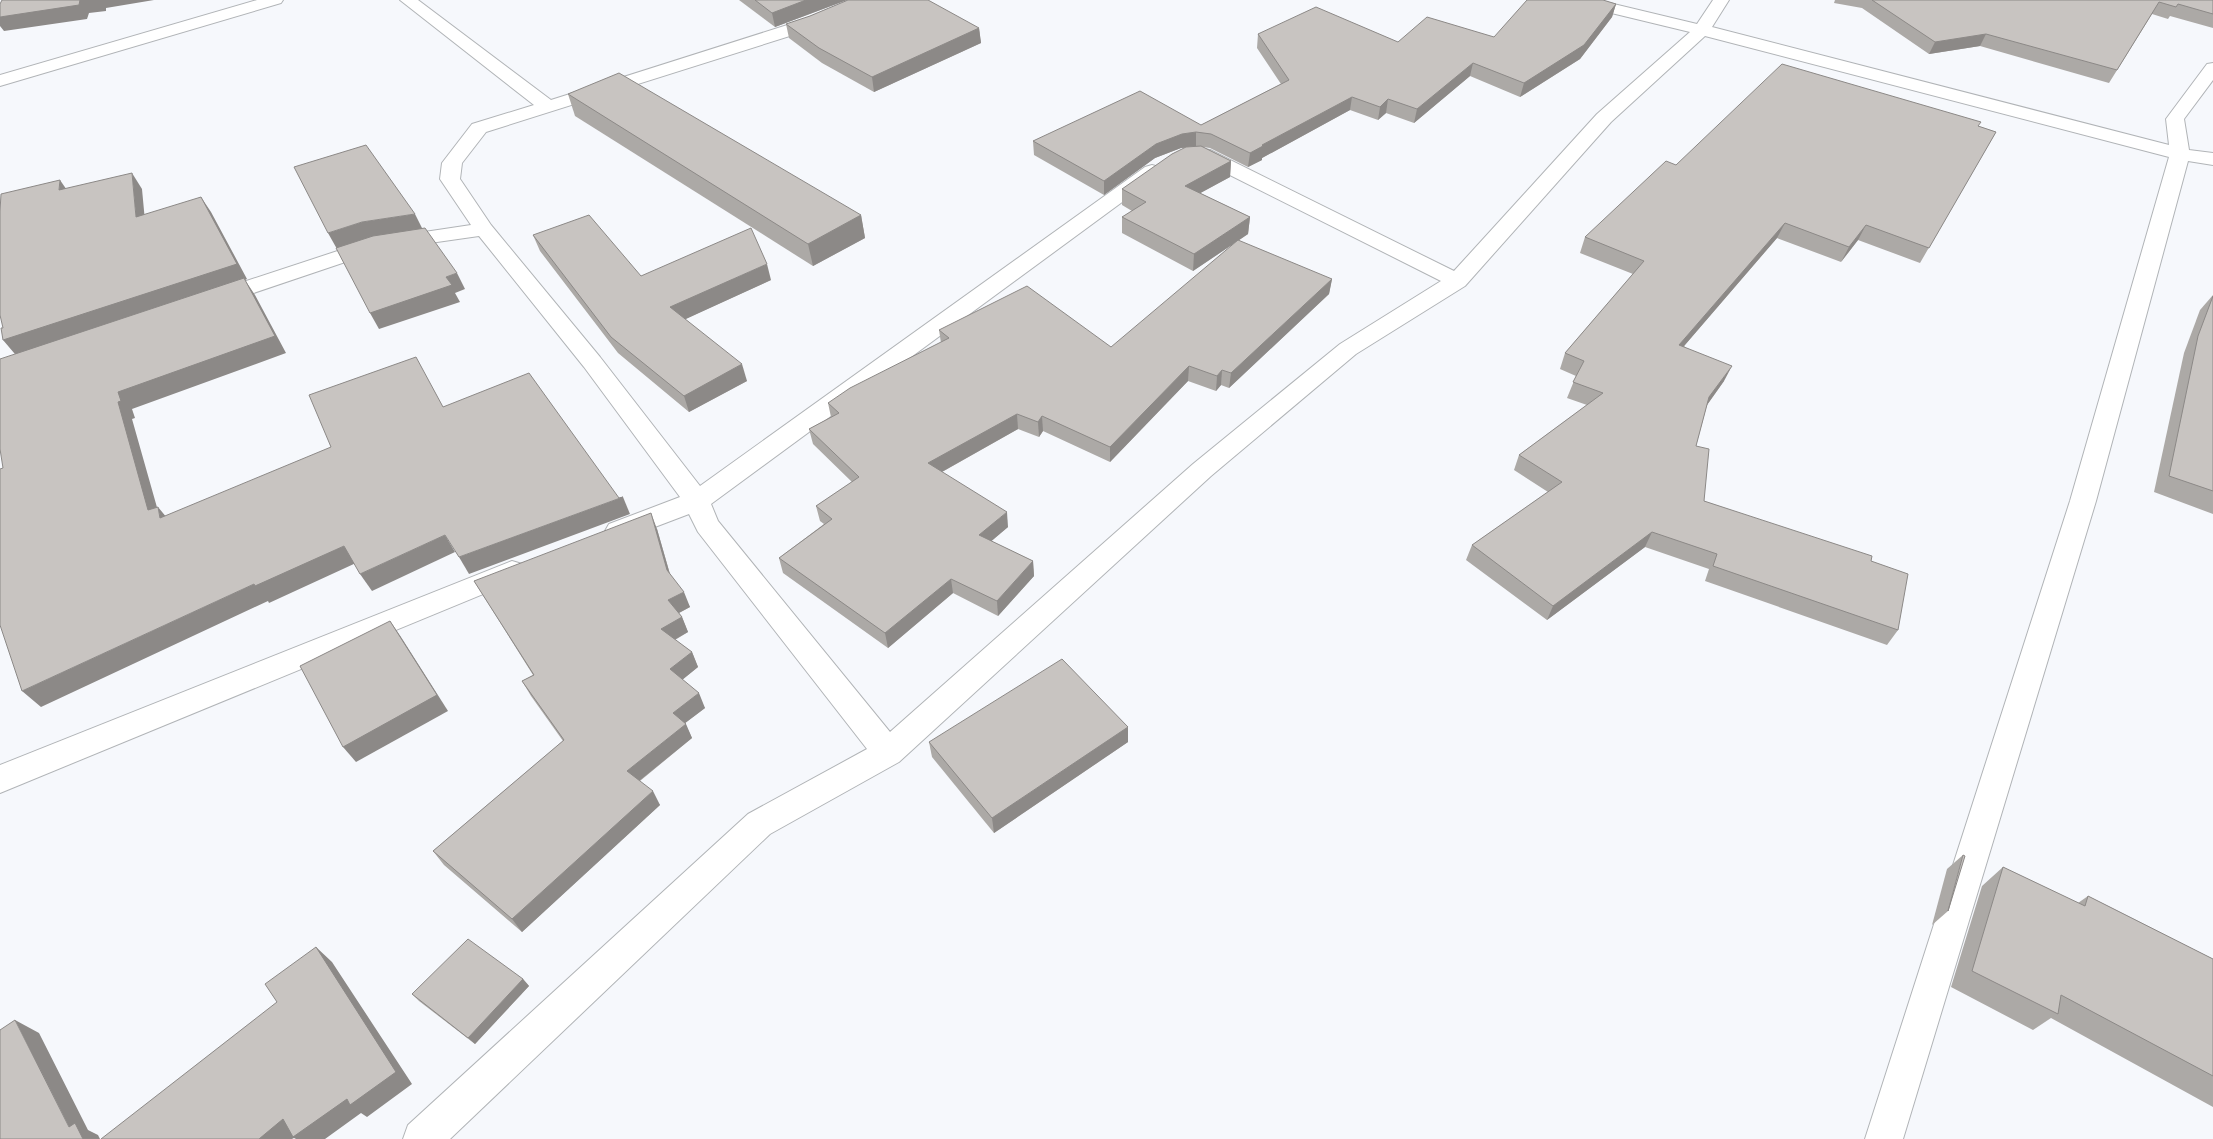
<svg xmlns="http://www.w3.org/2000/svg" width="2213" height="1139" font-family="Overpass,sans-serif">
<style>
.lines{fill:none;stroke-linecap:round;stroke-linejoin:round}
.minor-casing{stroke:#b1b4b7;stroke-width:2}
.minor{fill:#fff;fill-rule:evenodd}
.wall{fill:#aca9a6}
.shaded-wall{fill:#8c8987}
.building{fill:#c8c4c1;stroke:#8c8987}
</style>
<rect width="100%" height="100%" fill="#f6f8fc"/>
<g class="lines">
<g class="minor-casing">
<g id="minor">
<path d="M257 0H283L281 3 0 86V75Z"/>
<path d="M400 0H418L551 100 800 21 852 0H874L872 3 812 29 486 132 462 163 460 179 491 225 600 357 700 486 1145 167 1152 165 1159 167 1162 171 1159 175 711 504 718 521 890 732 1193 464 1340 344 1441 281 1200 160 1189 158 1186 154 1189 150 1196 148 1210 150 1454 271 1597 114 1690 32 1570 3 1568 0H1597L1697 24 1713 0H1729L1712 27 2169 145 2166 119 2207 64 2213 63V80L2184 119 2189 150 2213 153V165L2188 161 2096 501 1903 1139H1865L2070 501 2169 157 1705 36 1611 122 1465 286 1356 354 1211 476 899 762 770 834 450 1139H403L408 1125 748 814 867 749 698 532 689 514 618 541 609 538 605 531 609 524 680 497 584 367 479 236 381 250 215 306 207 304 204 299 207 294 371 240 471 225 440 179 442 163 472 124 534 105Z"/>
<path d="M512 561 522 564 526 571 522 578 0 793V765Z"/>
</g>
</g>
<use href="#minor" class="minor"/>
</g>
<g class="wall">
<path d="M739 0H847L775 27Z"/>
<path d="M1835 0H2213V28L2170 16 2168 19 2152 14 2109 83 1980 46 1929 54 1862 8 1834 3Z"/>
<path d="M1616 4 1612 17 1580 59 1520 97 1470 76 1414 123 1386 113 1378 120 1350 110 1262 158V160L1248 167 1210 148 1203 147 1231 161 1230 177 1200 193 1250 217 1248 234 1193 271 1122 233V217L1132 211 1122 205V189L1185 148H1181L1155 158 1104 195 1034 155 1033 141 1201 125 1281 84 1257 48 1258 34 1398 42 1494 37Z"/>
<path d="M786 24 979 28 981 43 874 92 822 63 789 38Z"/>
<path d="M568 94 861 215 865 238 813 266 575 116Z"/>
<path d="M1978 126 1996 132 1920 263 1858 240 1841 262 1777 238 1684 346 1724 381 1707 405 1696 446 1704 501 1871 561 1898 630 1887 645 1705 581 1709 569 1645 547 1547 620 1466 560 1472 545 1548 492 1514 470 1519 455 1587 405 1567 398 1576 376 1560 369 1565 353 1633 274 1580 253 1585 237 1676 165Z"/>
<path d="M533 235 641 276 771 280 685 319 747 381 689 412 618 353 540 251Z"/>
<path d="M1332 279 1329 294 1229 388 1221 385 1216 391 1188 381 1110 462 1043 431 1039 437 1018 429 942 472 1008 527 991 541 1033 561 1034 576 998 616 953 593 888 648 783 573 779 558 824 524 820 521 816 506 852 482 813 444 809 429 831 417 828 403 941 343 939 330 1111 347Z"/>
<path d="M2213 295V514L2154 492 2184 353 2200 310Z"/>
<path d="M657 529 670 574 690 607 679 613 682 617 688 632 675 640 692 652 698 667 682 680 705 708 685 723 692 738 640 781 660 805 522 932 444 865 433 851 563 741 531 696 522 681 533 675 474 581Z"/>
<path d="M1128 727V742L994 833 932 757 929 742Z"/>
<path d="M1963 855 1948 911 1932 925 1947 869Z"/>
<path d="M2003 867 2078 903 2088 896 2213 959V1107L2051 1018 2033 1030 1951 987 1982 886Z"/>
<path d="M523 979 529 986 475 1044 419 1001 412 994Z"/>
</g>
<g class="shaded-wall">
<path d="M80 0H154L106 8V11L89 13 87 19 4 31 0 26V17Z"/>
<path d="M806 0H847L775 27 772 13Z"/>
<path d="M1616 4 1612 17 1580 59 1520 97 1524 83Z"/>
<path d="M979 28 981 43 874 92 872 77Z"/>
<path d="M1986 34 1980 46 1929 54 1935 42Z"/>
<path d="M1473 63 1470 76 1414 123 1417 109Z"/>
<path d="M1352 97 1350 110 1262 158V160L1248 167 1250 153 1262 145Z"/>
<path d="M1388 99 1386 113 1378 120 1380 107Z"/>
<path d="M1196 132V146L1181 148 1155 158 1104 195V181L1156 144 1182 134Z"/>
<path d="M1231 161 1230 177 1184 202 1185 186Z"/>
<path d="M132 173 142 189 146 232 136 217Z"/>
<path d="M60 180 71 196 59 190Z"/>
<path d="M201 197 211 212 247 279 245 280 255 295 286 353 132 409 135 418 132 419 160 518 158 507 172 524 162 527 3 340Z"/>
<path d="M415 214 423 230 337 249 328 233 362 222Z"/>
<path d="M861 215 865 238 813 266 808 244Z"/>
<path d="M1250 217 1248 234 1193 271 1194 254Z"/>
<path d="M1785 223 1777 238 1672 360 1679 345Z"/>
<path d="M1866 225 1858 240 1841 262 1849 247Z"/>
<path d="M767 264 771 280 675 324 670 307Z"/>
<path d="M457 273 465 289 455 293 460 302 379 329 370 313 446 277Z"/>
<path d="M1332 279 1329 294 1229 388 1231 373Z"/>
<path d="M742 364 747 381 689 412 684 396Z"/>
<path d="M1189 366 1188 381 1110 462V447Z"/>
<path d="M1732 366 1724 381 1702 412 1709 397Z"/>
<path d="M1222 370 1221 385 1216 391 1217 376Z"/>
<path d="M1017 414 1018 429 931 478 928 463Z"/>
<path d="M1042 416 1043 431 1039 437 1038 422Z"/>
<path d="M623 497 630 514 469 574 459 557Z"/>
<path d="M1007 512 1008 527 981 550 979 535Z"/>
<path d="M651 513 657 529 673 585 667 570Z"/>
<path d="M1652 532 1645 547 1547 620 1553 606Z"/>
<path d="M445 535 455 552 372 591 360 574Z"/>
<path d="M344 546 356 563 269 603 268 601 41 707 22 691 254 584Z"/>
<path d="M1033 561 1034 576 998 616 997 601Z"/>
<path d="M951 579 953 593 888 648 885 633Z"/>
<path d="M684 592 690 607 675 615 668 600Z"/>
<path d="M682 617 688 632 667 644 661 629Z"/>
<path d="M390 621 401 637 448 711 356 762 343 747Z"/>
<path d="M692 652 698 667 677 684 670 669Z"/>
<path d="M699 693 705 708 680 727 673 713Z"/>
<path d="M686 724 692 738 634 785 627 771Z"/>
<path d="M1128 727V742L994 833 992 818Z"/>
<path d="M653 791 660 805 522 932 512 919Z"/>
<path d="M316 947 332 962 412 1084 367 1117 361 1113 325 1139H296L294 1138 292 1139H259Z"/>
<path d="M523 979 529 986 475 1044 468 1038Z"/>
<path d="M15 1020 39 1033 88 1130 98 1135 100 1139H83L69 1127Z"/>
</g>
<g class="building">
<path d="M2 0H80L79 5 0 17V4Z"/>
<path d="M755 0H806L772 13Z"/>
<path d="M848 0H928L979 28 872 77 819 48 786 24 810 16Z"/>
<path d="M1527 0H1603L1616 4 1584 45 1524 83 1473 63 1417 109 1388 99 1380 107 1352 97 1262 145 1263 146 1250 153 1211 134 1196 132 1182 134 1156 144 1104 181 1033 141 1140 91 1201 125 1289 80 1258 34 1316 7 1398 42 1427 17 1494 37Z"/>
<path d="M1872 0H2213V14L2178 4 2176 7 2159 2 2117 70 1986 34 1935 42Z"/>
<path d="M1782 64 1981 122 1978 126 1996 132 1929 248 1866 225 1849 247 1785 223 1679 345 1732 366 1709 397 1696 446 1709 449 1704 501 1872 556 1871 561 1908 574 1898 630 1713 566 1717 554 1652 532 1553 606 1472 545 1562 482 1519 455 1603 393 1573 382 1584 361 1565 353 1644 261 1585 237 1666 161 1676 165Z"/>
<path d="M619 73 861 215 808 244 568 94Z"/>
<path d="M366 145 415 214 362 222 328 233 294 167Z"/>
<path d="M1201 146 1231 161 1185 186 1250 217 1194 254 1122 217 1146 202 1122 189 1172 154 1186 147Z"/>
<path d="M132 173 136 217 201 197 237 264 3 340 1 328H3L0 315V211L1 194 60 180 59 190Z"/>
<path d="M589 215 641 276 751 228 767 264 670 307 742 364 684 396 611 337 533 235Z"/>
<path d="M425 228 457 273 446 277 452 285 370 313 336 248 373 236Z"/>
<path d="M1238 240 1332 279 1231 373 1222 370 1217 376 1189 366 1110 447 1042 416 1038 422 1017 414 928 463 1007 512 979 535 1033 561 997 601 951 579 885 633 779 558 832 519 816 506 859 477 809 429 839 413 828 403 850 388 949 338 939 330 1027 286 1111 347Z"/>
<path d="M244 278 275 336 118 392 121 401 118 402 148 510 158 507 160 518 331 447 309 395 416 357 443 407 529 373 619 498 623 497 459 557 445 535 360 574 344 546 255 586 254 584 22 691 0 625V469L3 468 0 449V359Z"/>
<path d="M2213 296V491L2169 476 2198 336Z"/>
<path d="M651 513 667 570 684 592 668 600 682 617 661 629 692 652 670 669 699 693 673 713 686 724 627 771 653 791 512 919 433 851 564 740 522 681 534 675 474 581Z"/>
<path d="M390 621 437 695 343 747 300 666Z"/>
<path d="M1062 659 1128 727 992 818 929 742Z"/>
<path d="M1963 855 1965 856 1948 911Z"/>
<path d="M2003 867 2085 906 2088 896 2213 959V1076L2061 995 2058 1014 1972 971Z"/>
<path d="M468 939 523 979 468 1038 412 994Z"/>
<path d="M316 947 396 1072 350 1105 347 1099 293 1137 283 1119 259 1139H101L277 1002 265 984Z"/>
<path d="M15 1020 69 1127 75 1123 83 1139H0V1030Z"/>
</g>
</svg>
